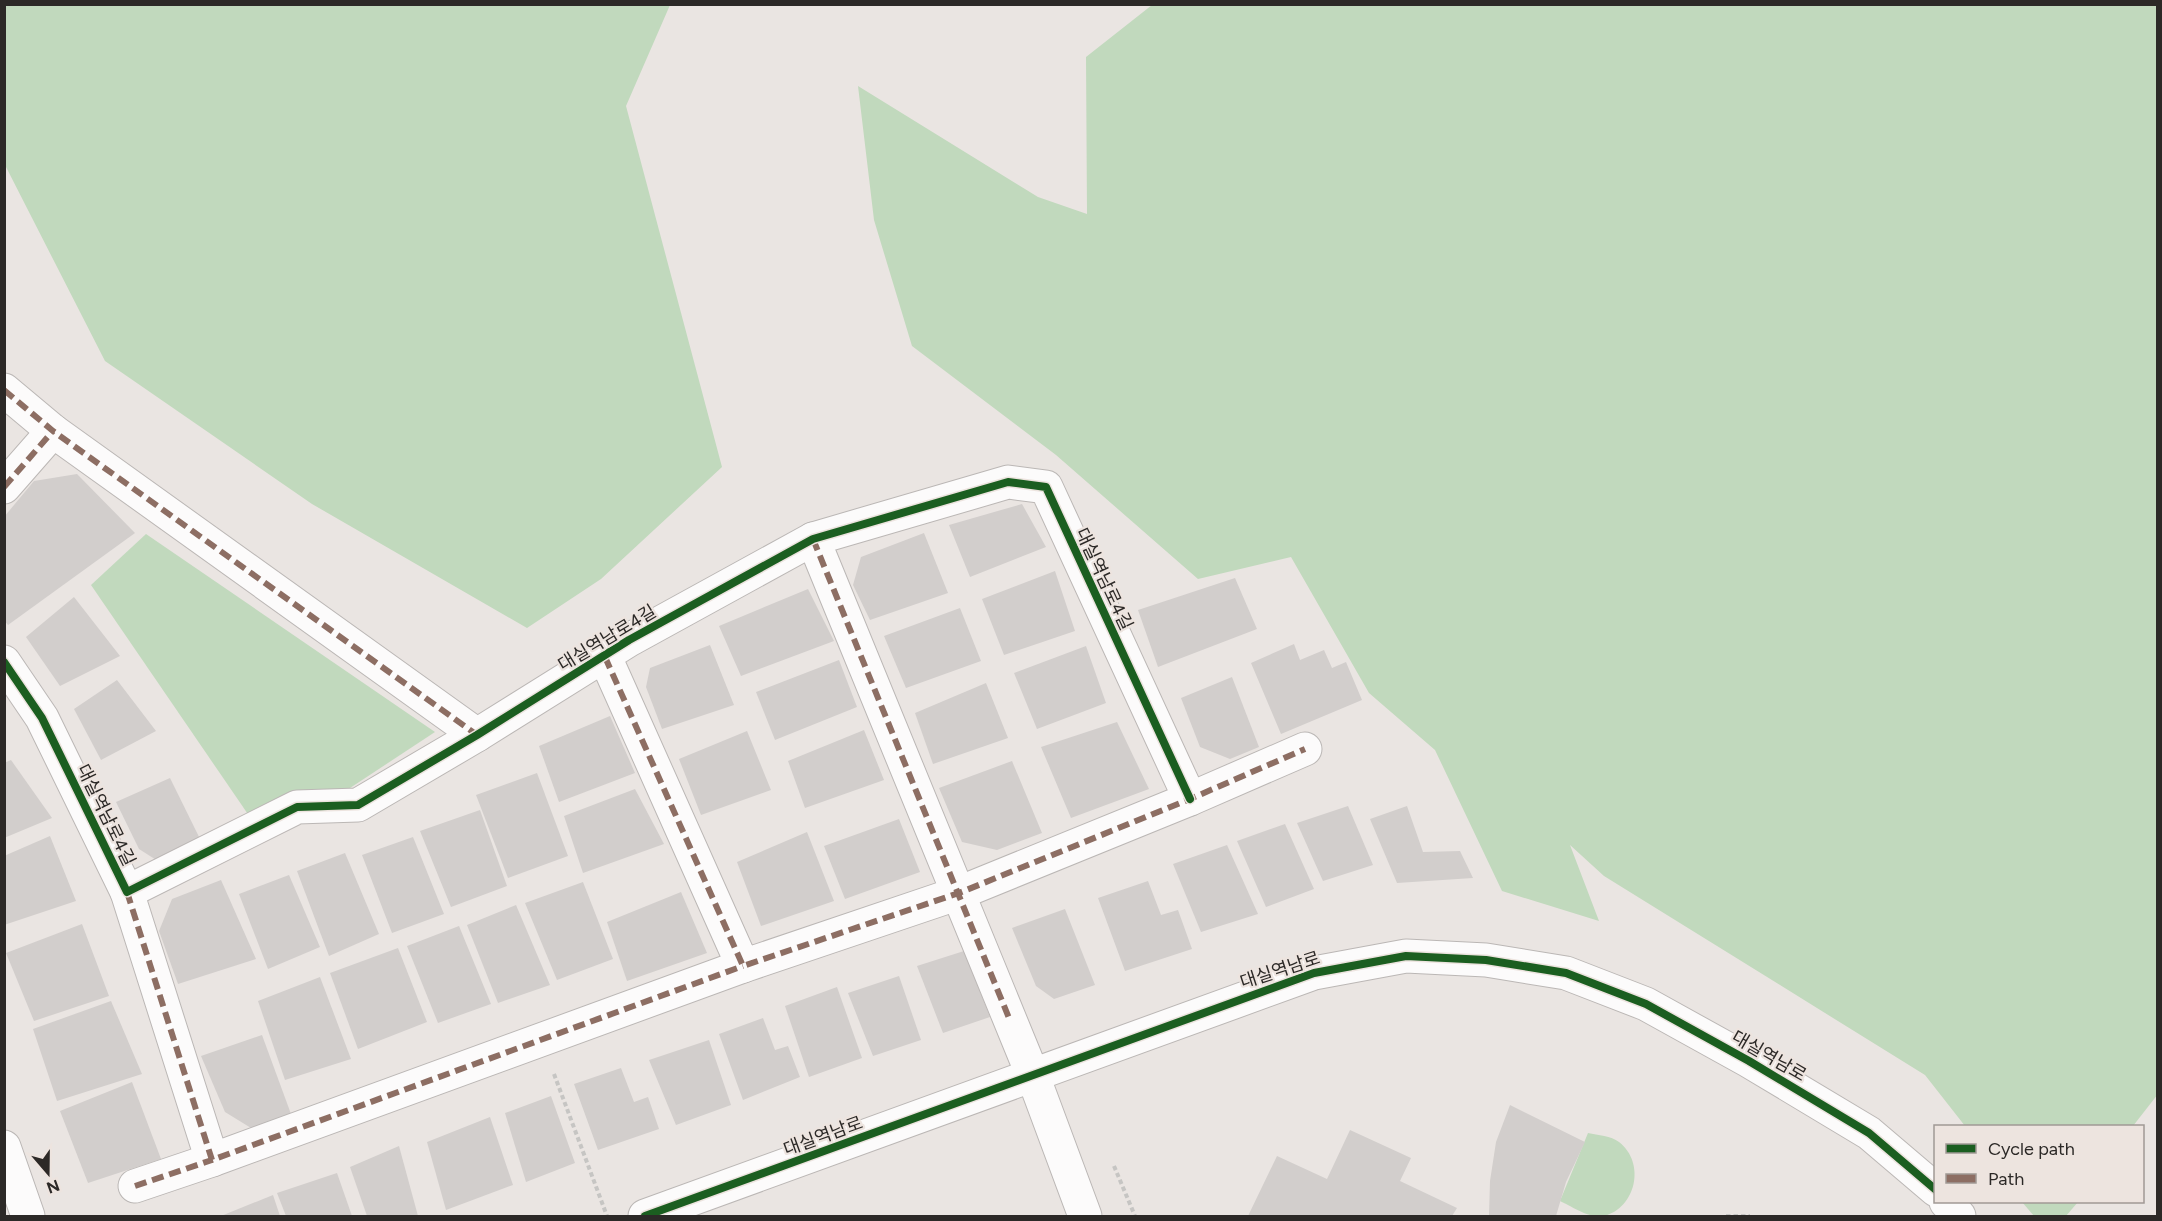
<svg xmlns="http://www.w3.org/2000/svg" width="2162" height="1221" font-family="Figtree,'Noto Sans KR',sans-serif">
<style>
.green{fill:#c1d9bd}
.building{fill:#d2cecc}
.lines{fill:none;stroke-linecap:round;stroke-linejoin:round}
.minor-casing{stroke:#bbb7b5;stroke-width:35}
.path{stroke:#c6c5c3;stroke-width:4;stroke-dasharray:4.5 3;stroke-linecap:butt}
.minor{stroke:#fcfbfb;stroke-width:33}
.quiet{stroke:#8d6e63;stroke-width:6;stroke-dasharray:12 6;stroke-linecap:butt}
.cycleway-casing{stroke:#ede4df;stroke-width:11}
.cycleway{stroke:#1b5e20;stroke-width:8}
.labels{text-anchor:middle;stroke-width:4.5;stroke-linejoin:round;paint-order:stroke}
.street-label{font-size:18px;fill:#2c2927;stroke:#ede4df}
</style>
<rect width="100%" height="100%" fill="#eae5e2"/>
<g class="green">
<path d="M5 4 670 5 626 106 722 467 601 579 527 628 312 504 105 361 5 165Z"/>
<path d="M1152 5H2157L2158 1094 2133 1126H1965L1925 1075 1604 876 1570 845 1599 921 1502 891 1435 750 1369 693 1291 557 1198 579 1056 455 912 346 874 220 858 86 1038 197 1087 214 1086 57Z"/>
<path d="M146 534 435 732 347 790 254 823 91 585Z"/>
<path d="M1588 1133C1598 1135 1611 1136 1619 1142 1646 1163 1636 1208 1604 1216 1592 1220 1571 1206 1560 1201Z"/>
<path d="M2022 1202H2078L2066 1216H2034Z"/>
</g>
<g class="building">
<path d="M77 474 135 533 8 625 4 620V517L34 481Z"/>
<path d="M1022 504 1046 547 970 577 949 525Z"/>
<path d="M924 533 948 593 870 620 853 585 861 557Z"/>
<path d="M1055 571 1075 631 1004 655 982 599Z"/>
<path d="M1235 578 1257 629 1158 667 1138 610Z"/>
<path d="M808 589 834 641 741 676 719 626Z"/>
<path d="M74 597 120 656 60 686 26 637Z"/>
<path d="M960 608 981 661 906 688 884 636Z"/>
<path d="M1294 644 1300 660 1324 650 1332 668 1346 662 1362 700 1281 734 1251 663Z"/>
<path d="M710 645 734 705 662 729 646 687 650 668Z"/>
<path d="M1086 646 1106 703 1037 729 1014 673Z"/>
<path d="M839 660 857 707 775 740 756 692Z"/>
<path d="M1232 677 1259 747 1230 759 1200 747 1181 698Z"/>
<path d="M117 680 156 731 101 760 74 709Z"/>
<path d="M986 683 1008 738 933 764 915 713Z"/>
<path d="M610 716 635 773 559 802 539 746Z"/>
<path d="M1117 722 1149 789 1071 818 1041 747Z"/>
<path d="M864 730 884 780 805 808 788 761Z"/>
<path d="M747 731 771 790 701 815 679 759Z"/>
<path d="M11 760 52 818 4 838V763Z"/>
<path d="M1012 761 1042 833 997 850 962 842 939 788Z"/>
<path d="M537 773 568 856 508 878 476 795Z"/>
<path d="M170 778 204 847 161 863 139 849 116 802Z"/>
<path d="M635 789 664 844 583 873 564 816Z"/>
<path d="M1348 806 1373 865 1323 881 1297 823Z"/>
<path d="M1407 806 1423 852 1460 851 1473 878 1397 883 1370 819Z"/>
<path d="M480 810 507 886 451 907 420 831Z"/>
<path d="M899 819 920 872 845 899 824 846Z"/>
<path d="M1285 824 1314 889 1266 907 1237 841Z"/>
<path d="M807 832 834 901 761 926 737 862Z"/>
<path d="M50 836 76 901 4 925V856Z"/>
<path d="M413 837 444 914 392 933 362 855Z"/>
<path d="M1227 845 1258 914 1201 932 1173 864Z"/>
<path d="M345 853 379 934 329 956 297 871Z"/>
<path d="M289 875 320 947 268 969 239 894Z"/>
<path d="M221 880 256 959 178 984 159 931 172 899Z"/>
<path d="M1148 881 1161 915 1178 910 1192 949 1125 971 1098 898Z"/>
<path d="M583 882 613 959 557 980 525 903Z"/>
<path d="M681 892 707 953 627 981 607 922Z"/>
<path d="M516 905 550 985 498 1003 467 925Z"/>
<path d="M1065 909 1095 985 1054 999 1036 986 1012 928Z"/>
<path d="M82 924 109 996 34 1021 6 953Z"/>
<path d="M459 926 491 1004 438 1023 407 946Z"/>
<path d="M398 948 427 1022 358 1049 330 973Z"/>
<path d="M964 951 990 1017 943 1033 917 966Z"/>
<path d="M899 976 921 1040 873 1056 848 993Z"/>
<path d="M320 977 351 1059 285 1080 258 1001Z"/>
<path d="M837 987 862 1058 809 1077 785 1006Z"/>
<path d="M111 1001 142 1074 57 1101 33 1029Z"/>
<path d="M763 1018 775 1050 788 1046 800 1077 743 1100 719 1034Z"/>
<path d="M262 1035 291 1114 251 1128 225 1112 201 1056Z"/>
<path d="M709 1040 731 1105 676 1125 649 1060Z"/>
<path d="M621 1068 634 1102 648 1097 659 1129 598 1150 574 1084Z"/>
<path d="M132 1082 161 1159 88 1183 60 1111Z"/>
<path d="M551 1096 575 1163 526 1182 505 1113Z"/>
<path d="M1510 1105 1585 1142 1566 1182 1556 1216H1489L1490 1181 1496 1142Z"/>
<path d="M490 1117 513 1185 446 1210 427 1142Z"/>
<path d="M1350 1130 1411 1158 1400 1181 1457 1208 1452 1216H1248L1277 1156 1327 1179Z"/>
<path d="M399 1146 418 1216H367L350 1167Z"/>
<path d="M337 1173 352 1216H286L277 1193Z"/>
<path d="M273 1195 280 1216H221Z"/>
</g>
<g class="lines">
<g class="minor-casing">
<g id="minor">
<path d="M4 390 53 431 477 735"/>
<path d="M4 487 53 431"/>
<path d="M813 539 1033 1076 1085 1216"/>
<path d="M605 657 743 966 959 893 1190 799 1305 749"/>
<path d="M4 662 42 718 127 892 297 807 358 805 477 735 629 640 813 539 1008 482 1046 487 1190 799"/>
<path d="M127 892 212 1160 743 966"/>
<path d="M4 1147 28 1216"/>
<path d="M135 1186 212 1160"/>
<path d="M1946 1202 1959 1216"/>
<path d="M645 1216 1314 973 1406 956 1486 960 1566 973 1646 1004 1749 1061 1869 1133 1936 1190"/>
</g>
</g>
<g class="path">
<path d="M554 1074 607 1216"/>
<path d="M1114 1166 1135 1216"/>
<path d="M1726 1216H1750"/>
</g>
<use href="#minor" class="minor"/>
<g class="quiet">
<path d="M4 390 53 431 477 735"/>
<path d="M4 487 53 431"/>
<path d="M813 539 1009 1018"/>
<path d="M605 657 743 966 959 893 1190 799 1305 749"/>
<path d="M127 892 212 1160 743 966"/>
<path d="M135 1186 212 1160"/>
</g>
<g class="cycleway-casing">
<g id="cycleway">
<path d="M4 662 42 718 127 892 297 807 358 805 477 735 629 640 813 539 1008 482 1046 487 1190 799"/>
<path d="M645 1216 1314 973 1406 956 1486 960 1566 973 1646 1004 1749 1061 1869 1133 1936 1190"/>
</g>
</g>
<use href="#cycleway" class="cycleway"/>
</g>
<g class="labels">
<g class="street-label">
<text transform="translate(1104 579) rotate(65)" y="6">대실역남로4길</text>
<text transform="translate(607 638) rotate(-31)" y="6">대실역남로4길</text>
<text transform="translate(106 815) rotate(64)" y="6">대실역남로4길</text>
<text transform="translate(1280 970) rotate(-18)" y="6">대실역남로</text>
<text transform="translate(1769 1056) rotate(30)" y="6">대실역남로</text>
<text transform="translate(823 1136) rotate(-20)" y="6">대실역남로</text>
</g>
</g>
<rect width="2162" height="1221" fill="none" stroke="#2c2927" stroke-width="12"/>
<rect x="1934" y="1125" width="210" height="78" fill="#ede4df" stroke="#a09995" stroke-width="1.5"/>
<rect x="1946" y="1144" width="30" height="9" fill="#1b5e20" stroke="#a09995" stroke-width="1.5"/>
<text x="1988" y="1155" font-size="18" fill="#2c2927">Cycle path</text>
<rect x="1946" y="1174" width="30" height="9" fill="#8d6e63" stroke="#a09995" stroke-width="1.5"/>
<text x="1988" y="1185" font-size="18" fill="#2c2927">Path</text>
<g transform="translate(48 1173) rotate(160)" stroke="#ede4df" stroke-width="4.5" paint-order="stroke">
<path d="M0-4.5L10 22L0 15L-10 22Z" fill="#2c2927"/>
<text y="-9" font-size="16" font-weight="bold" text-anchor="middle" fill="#2c2927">N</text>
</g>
</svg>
